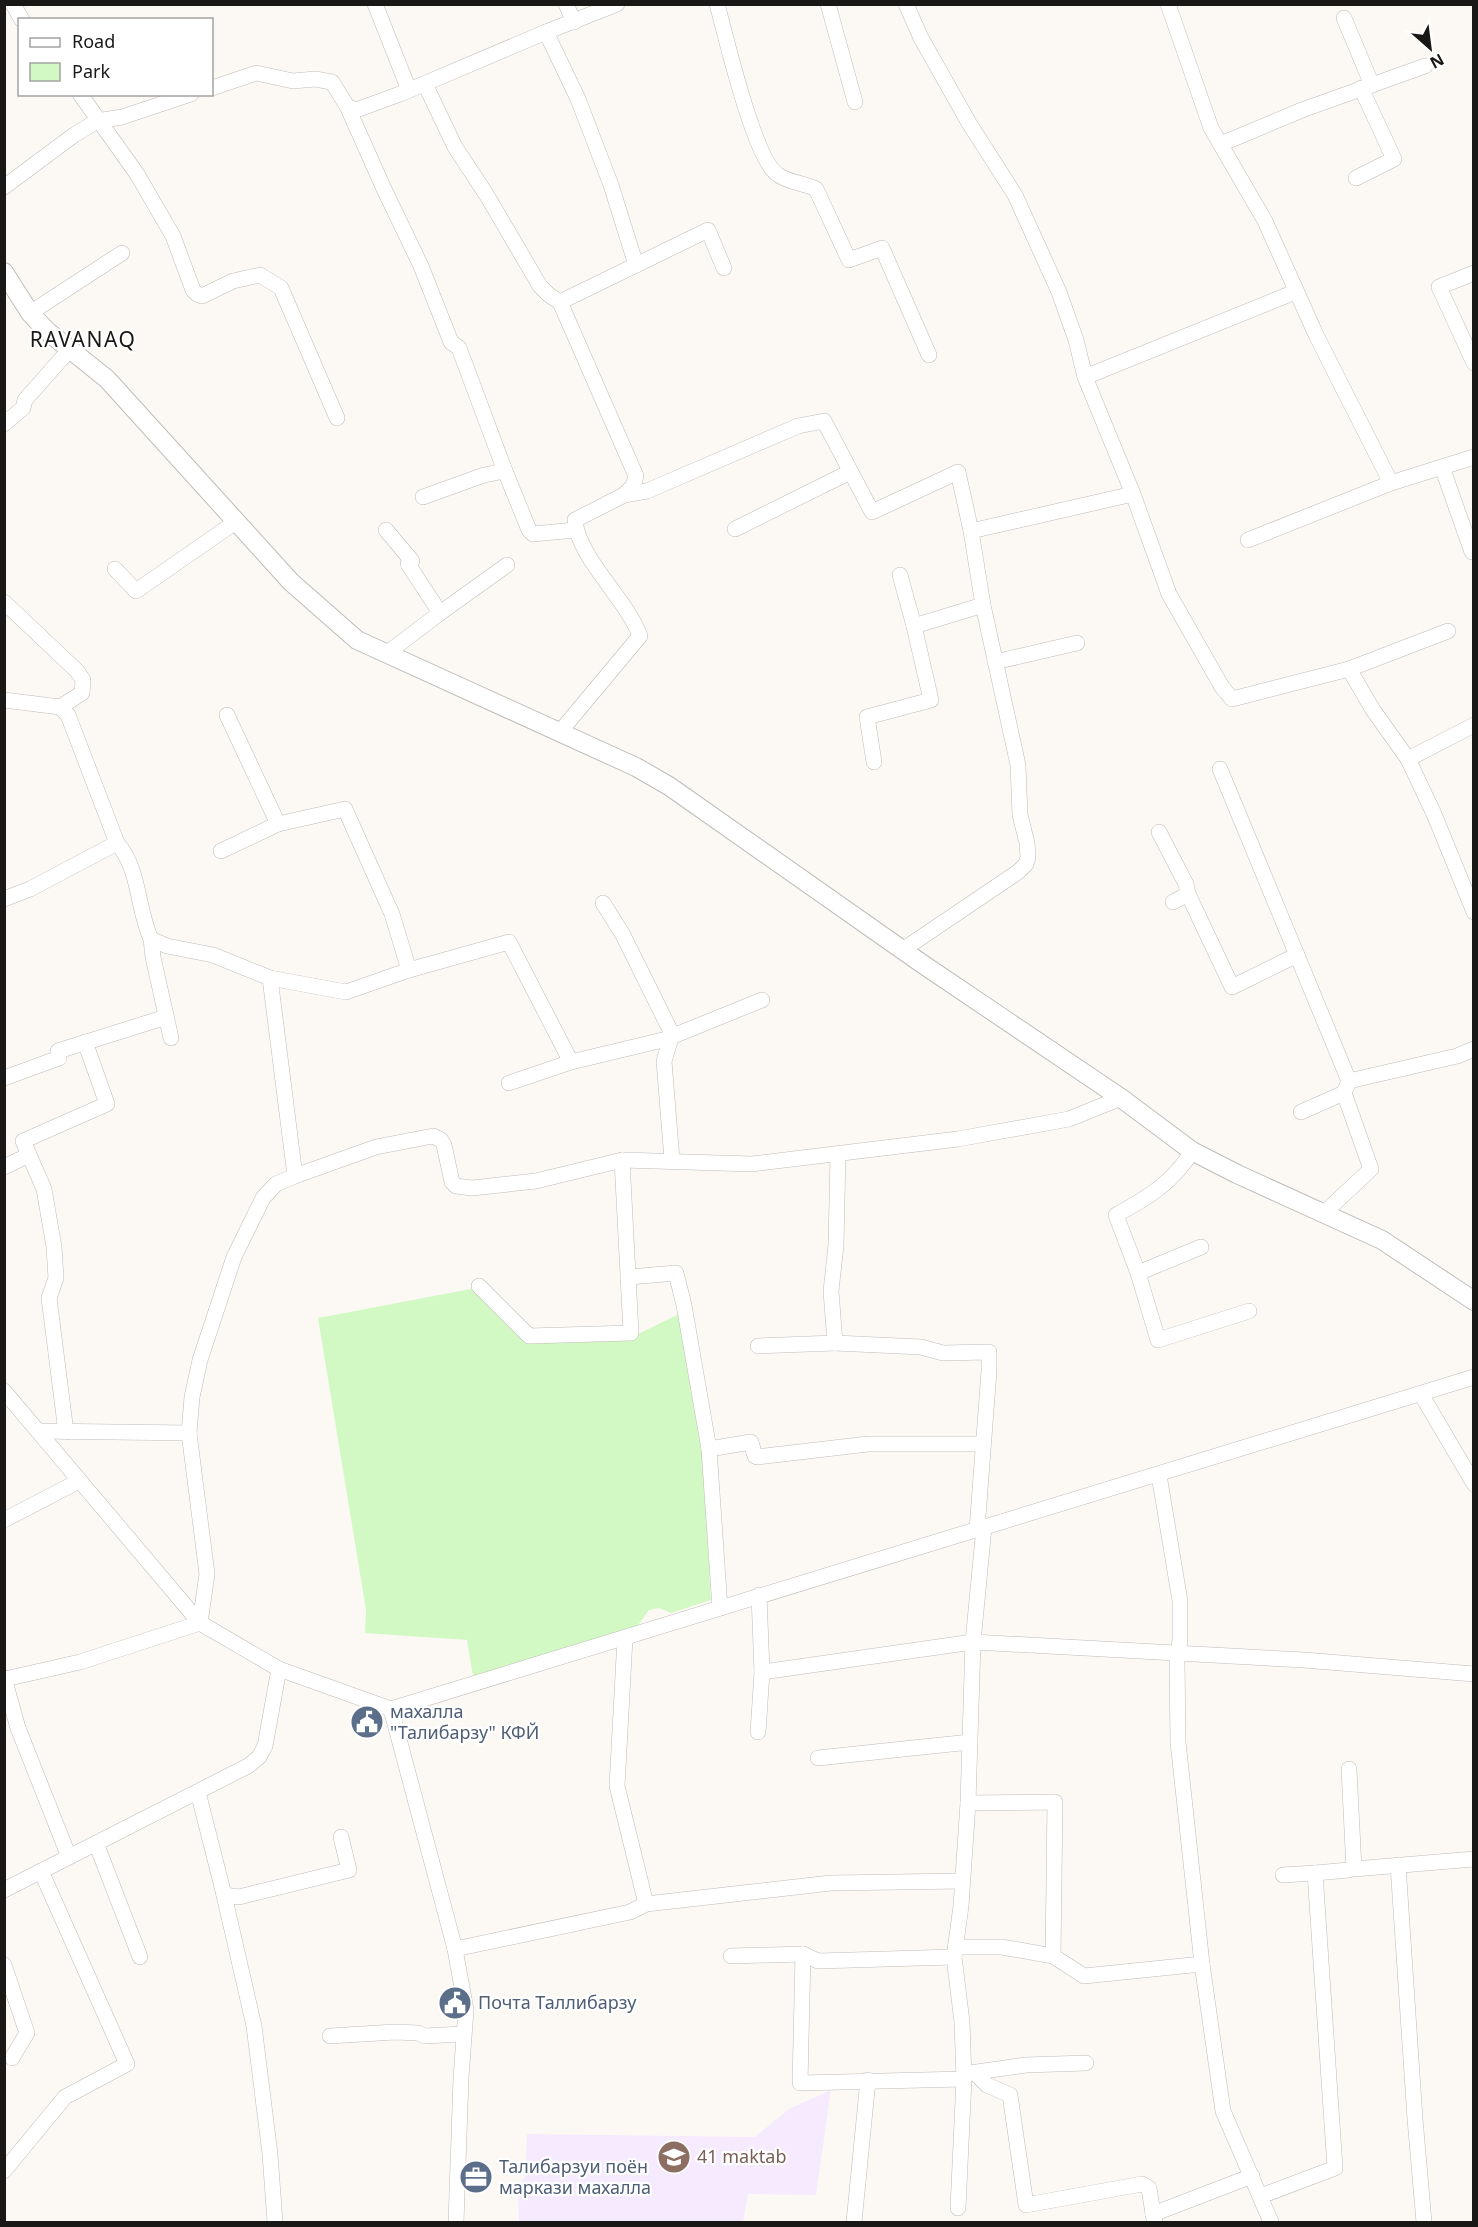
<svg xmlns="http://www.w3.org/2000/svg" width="1478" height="2227" font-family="'Noto Sans',sans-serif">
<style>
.education{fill:#f6eafe}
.green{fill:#d2f9c4}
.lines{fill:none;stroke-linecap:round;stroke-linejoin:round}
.minor-casing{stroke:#bfbcb9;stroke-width:16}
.major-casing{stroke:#bfbcb9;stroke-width:20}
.minor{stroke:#fff;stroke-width:15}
.major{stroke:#fff;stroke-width:18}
.labels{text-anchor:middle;stroke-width:4.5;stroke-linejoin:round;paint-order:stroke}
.service-label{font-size:18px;fill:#4e5e75;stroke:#fff;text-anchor:start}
.education-label{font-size:18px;fill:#785e54;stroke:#fff;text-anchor:start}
.quarter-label{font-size:21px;letter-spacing:1.5px;fill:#191817;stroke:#fff}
</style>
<rect width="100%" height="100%" fill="#fcf9f5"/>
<path class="education" d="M831 2090 816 2195 748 2194 743 2222H519L518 2186 525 2177 527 2134 755 2137 789 2109Z"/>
<path class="green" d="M476 1288 528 1342 626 1340 681 1313 703 1460 711 1600 671 1613 659 1608 649 1610 636 1628 473 1676 467 1640 365 1633 366 1610 318 1318Z"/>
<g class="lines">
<g class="minor-casing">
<g id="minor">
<path d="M13 4 22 20"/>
<path d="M375 4 409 90"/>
<path d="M566 4 574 22"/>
<path d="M717 4C726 37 754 158 777 174 786 182 804 183 816 189L849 260 882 248 929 355"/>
<path d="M828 4 855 102"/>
<path d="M906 4 921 38 969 123 1015 195 1059 292 1076 340 1085 377 1133 494 1169 594 1222 687 1232 699 1349 669 1373 710 1408 759 1434 814 1474 912"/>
<path d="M1168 4 1211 128 1265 221 1317 337 1391 483"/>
<path d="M1344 18 1372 85"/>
<path d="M546 32 578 99 611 185 636 265"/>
<path d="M425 84 455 147 486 194 540 286 549 295 560 302"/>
<path d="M212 88 256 73 293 81 315 79 332 82 347 106 356 110 400 94 546 32 617 4"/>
<path d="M80 94 137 174 173 236 193 290 197 294 202 296 233 281 260 275 281 288 337 418"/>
<path d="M347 106 384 189 421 266 451 342 459 348 505 471 484 475 423 497"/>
<path d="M1221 144 1302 110 1425 66"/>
<path d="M1356 178 1394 159 1361 88"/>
<path d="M4 187 74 135 97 121 122 117 191 94"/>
<path d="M1474 273 1439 287 1474 363"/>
<path d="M30 313 122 253"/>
<path d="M1085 377 1295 292"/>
<path d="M4 424 23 408 25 400 70 349"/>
<path d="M1442 467 1472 552"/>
<path d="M505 471 529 530 533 534 575 530"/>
<path d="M624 495 647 491 798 426 824 421 872 512 958 472 971 531 1133 494"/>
<path d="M735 529 850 472"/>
<path d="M1248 540 1391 483 1474 457"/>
<path d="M115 569 136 591 237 521"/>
<path d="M900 575 914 626 983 605 971 531"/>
<path d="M4 602 77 671 83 680 82 693 60 707"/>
<path d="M440 613 507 565"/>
<path d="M386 654 440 613 408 564 412 561 386 530"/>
<path d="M995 662 1077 643"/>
<path d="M1349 669 1448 631"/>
<path d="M4 700 60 707 68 715 117 843C140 869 137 909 151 939L167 946 213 955 270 978 346 992 409 970 392 914 345 809 278 824 227 715"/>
<path d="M559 733 640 636C626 598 578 558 575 520L624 495 633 486 636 476 560 302 708 230 724 268"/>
<path d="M1408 759 1474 725"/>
<path d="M874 762 867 717 931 700 914 626"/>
<path d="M1220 769 1349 1081 1344 1093 1371 1169 1324 1213"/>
<path d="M1159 832 1186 884 1188 894"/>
<path d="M221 851 278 824"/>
<path d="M4 899 30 889 117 843"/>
<path d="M1173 902 1188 894 1232 987 1297 955"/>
<path d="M151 939 153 957 171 1038"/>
<path d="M904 949 1018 872 1026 864 1028 857 1027 843 1020 815 1018 765 983 605"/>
<path d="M409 970 509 942 571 1062 671 1038 673 1036 623 935 603 903"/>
<path d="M270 978 295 1176"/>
<path d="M673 1036 762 1000"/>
<path d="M671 1038 664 1061 672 1160"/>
<path d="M4 1078 59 1058 58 1051 166 1017"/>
<path d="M1349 1081 1457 1056 1474 1049"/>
<path d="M509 1083 571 1062"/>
<path d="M1301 1112 1344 1093"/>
<path d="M1192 1151C1174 1182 1147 1198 1116 1215L1138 1273 1158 1340 1249 1311"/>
<path d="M4 1167 29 1155"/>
<path d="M1138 1273 1201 1247"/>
<path d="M629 1277 676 1273 684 1305 709 1449 751 1442 755 1456 757 1457 868 1444H982"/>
<path d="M479 1286 529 1336 631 1333 622 1160"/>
<path d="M835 1343 921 1347 943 1353 989 1352V1371L977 1530"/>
<path d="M758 1346 835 1343 831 1291 836 1245 838 1155"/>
<path d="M4 1391 200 1623 279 1669 391 1709 1474 1377"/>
<path d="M1421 1394 1474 1484"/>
<path d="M38 1431 189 1433 192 1397 200 1360 234 1257 263 1198 276 1184 295 1176 376 1147 433 1136 441 1140 444 1145 452 1182 456 1186 472 1188 536 1181 622 1160 752 1164 958 1139 1069 1119 1121 1098"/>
<path d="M66 1432 49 1298 56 1278 54 1247 44 1189 23 1141 107 1104 85 1042"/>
<path d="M709 1449 720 1608"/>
<path d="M1159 1475 1180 1601V1640L1177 1660 1178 1742 1202 1964 1223 2111 1271 2222"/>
<path d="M4 1520 79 1481"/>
<path d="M759 1595 762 1672 973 1642 1304 1660 1474 1674"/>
<path d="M625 1638 617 1786 646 1904"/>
<path d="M4 1678 18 1728 69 1857"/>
<path d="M5 1679 80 1662 200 1623 207 1574 189 1433"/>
<path d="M391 1709 455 1949 466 2010 461 2078 456 2222"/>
<path d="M758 1732 762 1672"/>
<path d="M818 1758 970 1742"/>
<path d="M1349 1769 1354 1869 1474 1859"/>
<path d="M198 1792 224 1895 239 1897 349 1870 341 1837"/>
<path d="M968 1803 1055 1802 1053 1956 1084 1976 1202 1964"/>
<path d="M96 1843 140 1957"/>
<path d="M1398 1865 1415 2119 1424 2222"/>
<path d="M1283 1875 1315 1873"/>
<path d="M4 1890 248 1766 259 1757 265 1746 279 1669"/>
<path d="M224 1895 254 2026 270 2154 275 2222"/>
<path d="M956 1947H1002L1053 1956"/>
<path d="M455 1949 630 1912 646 1904 831 1883 962 1881"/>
<path d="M803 1954 800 2083 964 2079"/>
<path d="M731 1956 803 1954 818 1961 954 1957"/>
<path d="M4 1965 27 2033 12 2058"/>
<path d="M330 2036 395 2032 418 2033 425 2036 463 2034"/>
<path d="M970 2073 1026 2065 1086 2063"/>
<path d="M975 2073 987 2085 1010 2095 1026 2205 1142 2184 1149 2188 1153 2214"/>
<path d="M4 2171 65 2097 127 2064 41 1871"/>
<path d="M1261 2196 1335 2168 1315 1873 1349 1870"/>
<path d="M958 2208 964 2079 962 2022 954 1957 961 1906 968 1803 973 1642 984 1527"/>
<path d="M854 2222 868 2080"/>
<path d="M1155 2222 1153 2214 1252 2176"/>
</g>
</g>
<g class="major-casing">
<path id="major" d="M4 272 30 313 47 331 107 379 291 582 357 640 636 767 669 786 921 963 1121 1098 1192 1151 1237 1174 1382 1240 1474 1301"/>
</g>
<use href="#minor" class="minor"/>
<use href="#major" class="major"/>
</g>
<defs>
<g id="civic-disc" transform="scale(1.725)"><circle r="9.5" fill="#5c6f8a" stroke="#fff"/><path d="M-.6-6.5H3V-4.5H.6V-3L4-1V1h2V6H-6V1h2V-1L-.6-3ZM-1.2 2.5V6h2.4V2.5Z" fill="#fff"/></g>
<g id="school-disc" transform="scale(1.725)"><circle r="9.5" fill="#8d6e63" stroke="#fff"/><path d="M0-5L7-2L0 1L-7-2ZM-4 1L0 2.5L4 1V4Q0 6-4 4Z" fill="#fff"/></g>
<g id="office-disc" transform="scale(1.725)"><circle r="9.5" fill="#5c6f8a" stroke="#fff"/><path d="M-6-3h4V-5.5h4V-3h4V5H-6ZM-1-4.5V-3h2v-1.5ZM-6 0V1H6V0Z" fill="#fff"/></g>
</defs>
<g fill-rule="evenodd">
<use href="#civic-disc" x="367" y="1722"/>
<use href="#civic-disc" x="455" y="2003"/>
<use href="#school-disc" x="674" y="2157"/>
<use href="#office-disc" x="476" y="2177"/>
</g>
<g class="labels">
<g class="service-label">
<text x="390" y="1718">махалла<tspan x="390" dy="21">"Талибарзу" КФЙ</tspan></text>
<text x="478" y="2009">Почта Таллибарзу</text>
<text x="499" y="2173">Талибарзуи поён<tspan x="499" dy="21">маркази махалла</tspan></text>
</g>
<g class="education-label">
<text x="697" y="2163">41 maktab</text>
</g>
<g class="quarter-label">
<text x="83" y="347">RAVANAQ</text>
</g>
</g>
<rect width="1478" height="2227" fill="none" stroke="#191817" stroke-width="12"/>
<rect x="18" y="18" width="195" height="78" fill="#ffffff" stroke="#a3a3a2" stroke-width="1.5"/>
<rect x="30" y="38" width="30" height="9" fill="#ffffff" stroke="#a3a3a2" stroke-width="1.5"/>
<text x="72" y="48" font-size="18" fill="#191817">Road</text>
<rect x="30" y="63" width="30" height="18" fill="#d2f9c4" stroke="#a3a3a2" stroke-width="1.5"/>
<text x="72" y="78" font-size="18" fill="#191817">Park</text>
<g transform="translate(1430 48) rotate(152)" stroke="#ffffff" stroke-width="4.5" paint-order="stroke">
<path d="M0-4.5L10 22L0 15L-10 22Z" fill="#191817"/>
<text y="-9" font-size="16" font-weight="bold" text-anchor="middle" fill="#191817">N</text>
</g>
</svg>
